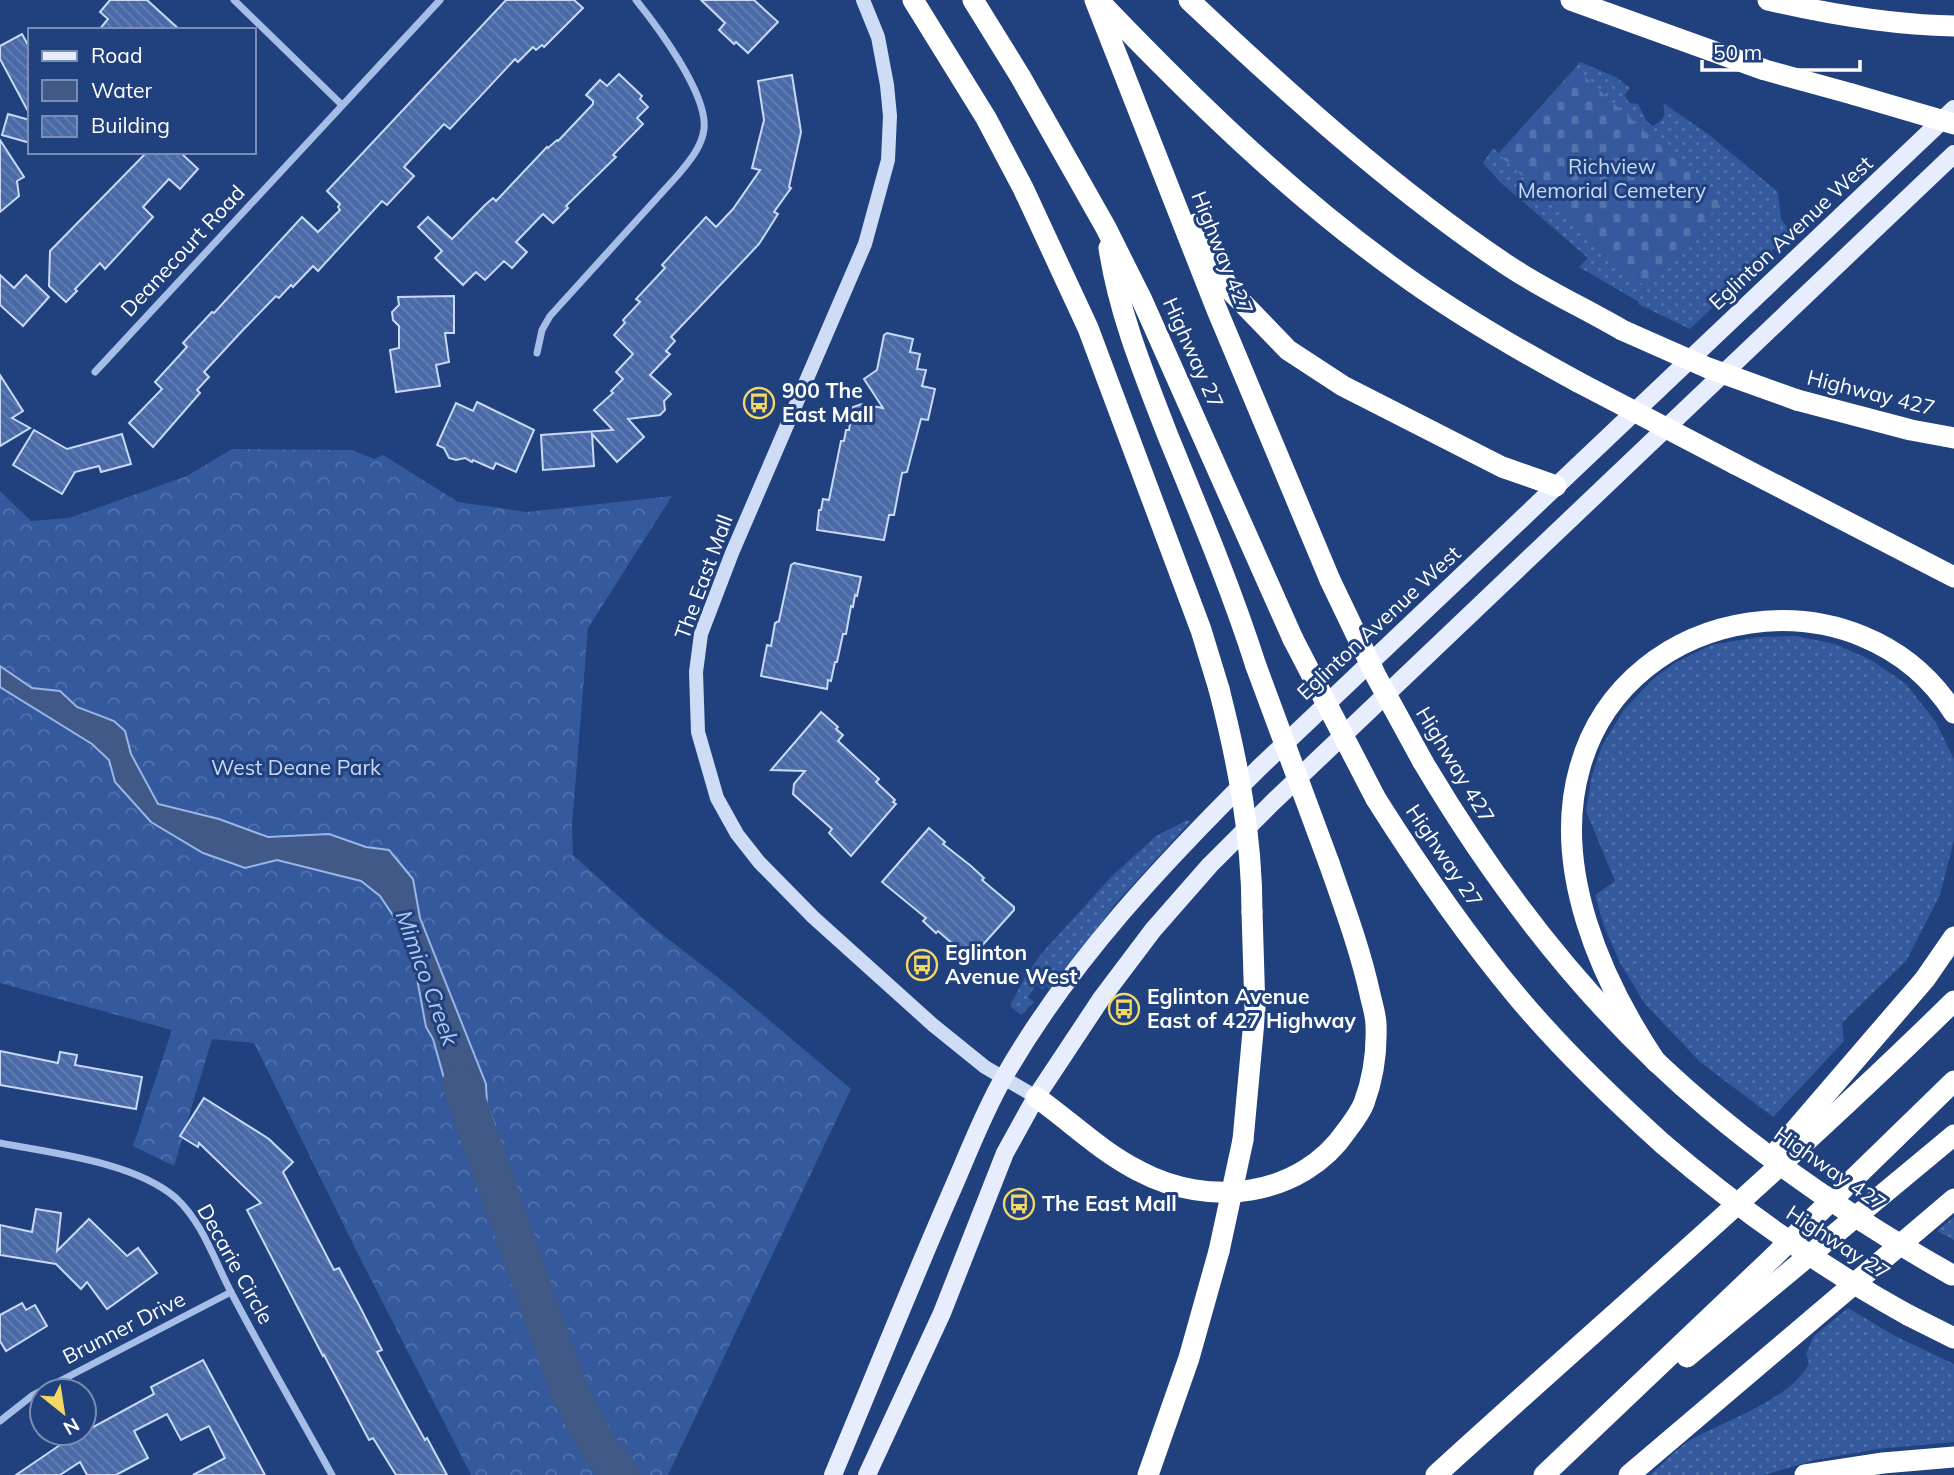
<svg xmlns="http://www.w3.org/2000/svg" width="1954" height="1475" font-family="Mulish,sans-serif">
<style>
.grass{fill:url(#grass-dots)}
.forest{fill:url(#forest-crowns)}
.cemetery{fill:url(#cemetery-stones)}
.water{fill:#415987;stroke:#99b6e8;stroke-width:2}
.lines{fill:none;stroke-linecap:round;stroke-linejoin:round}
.river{stroke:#415987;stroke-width:38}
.building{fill:url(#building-back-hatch);stroke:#c8d9f5;stroke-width:2}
.street{stroke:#a5bde7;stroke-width:7}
.secondary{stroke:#cfdcf6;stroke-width:14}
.primary{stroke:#e7edfd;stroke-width:18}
.highway{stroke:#fff;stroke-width:21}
.highway-bridge{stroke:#fff;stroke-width:21}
.labels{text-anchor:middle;stroke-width:6;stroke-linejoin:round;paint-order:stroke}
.park-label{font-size:21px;fill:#c8d9f5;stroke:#21417e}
.street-label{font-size:21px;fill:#fff;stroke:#21417e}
.poi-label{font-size:21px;font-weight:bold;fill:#fff;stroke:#21417e;text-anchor:start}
.water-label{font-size:23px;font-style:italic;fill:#b0c7ef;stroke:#21417e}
</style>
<defs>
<pattern id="grass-dots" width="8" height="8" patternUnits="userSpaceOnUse" patternTransform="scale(1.75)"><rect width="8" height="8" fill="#34599c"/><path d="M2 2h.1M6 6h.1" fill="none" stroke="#5272ab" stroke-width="1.8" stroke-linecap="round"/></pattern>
<pattern id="forest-crowns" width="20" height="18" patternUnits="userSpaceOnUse" patternTransform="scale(1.75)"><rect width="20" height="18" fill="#34599c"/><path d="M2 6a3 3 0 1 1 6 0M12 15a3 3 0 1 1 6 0" fill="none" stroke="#5272ab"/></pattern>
<pattern id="cemetery-stones" width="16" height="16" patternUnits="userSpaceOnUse" patternTransform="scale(1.75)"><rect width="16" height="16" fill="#34599c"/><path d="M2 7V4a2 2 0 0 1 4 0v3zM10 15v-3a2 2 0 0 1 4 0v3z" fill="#5272ab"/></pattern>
<pattern id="building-back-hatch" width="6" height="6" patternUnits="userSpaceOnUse" patternTransform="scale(1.75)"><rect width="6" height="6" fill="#496aa7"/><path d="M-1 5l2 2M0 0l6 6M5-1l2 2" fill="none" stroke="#6480b4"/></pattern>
</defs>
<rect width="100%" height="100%" fill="#21417e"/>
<g class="grass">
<path d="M1580 62 1616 77 1630 88 1625 95 1629 103 1638 104 1647 122 1653 126C1665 120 1666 115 1663 103L1708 134 1778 192 1781 219 1791 232 1690 329 1638 304 1639 302 1579 267 1588 258 1500 182 1483 163 1493 148 1646 286 1575 68Z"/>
<path d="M1796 636 1835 644 1871 660 1906 684 1935 721 1954 759V840L1940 895 1906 961 1842 1023 1844 1041 1773 1117 1700 1062 1645 1004 1620 963 1604 926 1595 895 1615 881 1586 811 1592 775 1602 746 1623 711 1652 680 1675 663 1711 645 1759 637Z"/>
<path d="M1187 820 1191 821 1117 902 1050 989 1046 986 1043 990 1036 985 1028 997 1034 1002 1021 1015 1010 1006 1026 975 1042 953 1112 876 1156 836Z"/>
<path d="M1954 1217V1240L1937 1231Z"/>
<path d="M1848 1308 1895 1336 1954 1364V1442L1878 1449 1815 1460 1764 1475H1650C1664 1463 1679 1445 1696 1437 1728 1420 1794 1397 1809 1363L1806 1354 1814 1336Z"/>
</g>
<path class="forest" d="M232 449 352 450 374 459 383 455 458 502 527 512 672 496 588 628 572 825 573 855 653 927 730 987 851 1089 668 1475H471L359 1256 254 1043 212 1039 174 1166 133 1146 172 1030 0 983V491L31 521 69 518 187 476Z"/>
<path class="cemetery" d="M1575 68 1722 202 1645 287 1498 154Z"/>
<path class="water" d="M0 666 32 688 60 691 77 707 114 721 125 731 131 754 158 804 219 819 268 837 329 834 366 847 389 850 413 879 420 918 486 1084 487 1105 495 1125 472 1138 447 1089 433 1039 426 1027 410 941 380 896 361 881 277 860 245 868 203 853 151 822 115 782 109 760 92 744 0 687Z"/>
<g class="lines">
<path class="river" d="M461 1084 568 1388 596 1443 621 1475"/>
</g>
<g class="building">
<path d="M110 0H147L180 30H99L108 19 100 12Z"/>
<path d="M506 0H574L583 8 544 47 542 45 536 50 533 47 518 62 515 59 450 129 444 124 404 167 414 176 387 205 382 201 318 271 313 266 293 287 291 285 279 298 276 296 242 331 204 372 209 377 197 390 200 393 153 447 129 423 162 389 155 382 187 347 183 343 212 312 214 313 302 217 318 232 340 210 338 207 340 204 327 191Z"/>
<path d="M701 0H754L778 22 748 53 736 42 734 44 719 30 725 23Z"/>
<path d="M22 34 30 49V115L0 59V46Z"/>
<path d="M619 74 642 96 640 99 648 107 637 118 643 124 613 155 616 157 566 206 568 208 553 223 543 214 516 242 527 252 512 268 504 261 485 280 476 272 463 285 435 258 442 251 418 227 428 217 452 239 485 205 493 198 496 201 547 147 548 148 557 140 558 141 593 104V101L586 95 600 80 607 86Z"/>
<path d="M792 75 801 132 789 187 791 188 774 212 778 214 759 244 671 337 675 341 666 351 670 354 650 375 671 394 664 401 665 410 660 415 628 419 644 437 617 462 592 434 594 466 543 470 541 435 613 430 594 410 613 393 611 391 623 379 616 372 633 354 614 335 625 323 623 320 640 302 636 299 665 268 662 265 706 217 716 227 733 209 760 170 752 168 764 120 758 81Z"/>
<path d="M8 114 30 120V143L2 135Z"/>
<path d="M0 140 24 177 17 181 19 196 0 212Z"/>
<path d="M147 152H180L198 169 180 189 169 179 143 207 153 217 105 269 100 263 75 289 77 291 66 302 49 286 50 251Z"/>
<path d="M0 275 14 288 26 275 49 297 23 326 0 305Z"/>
<path d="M454 296V333H445L449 362 436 365 440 386 396 392 390 350 399 348V326L393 320 392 312 399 305 398 297Z"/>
<path d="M887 333 913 339 910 352 920 354 917 369 926 370 922 386 935 389 928 420 921 419 907 472 902 473 894 515H889L884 540 817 530 819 510H821L823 499 829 500 841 441H844L846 430H849L853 407 862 404 883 408 864 379 877 370 884 335Z"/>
<path d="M0 375 23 411 12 418 30 428 0 446Z"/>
<path d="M477 402 534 430 516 472 496 463 493 469 473 460 472 462 465 458 456 460 449 458 444 448 437 445 456 403 473 411Z"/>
<path d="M34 430 67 449 122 434 131 464 101 472 99 466 75 472 62 494 13 465Z"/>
<path d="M794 563 861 577 857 596 855 595 853 607 851 606 846 634H843L837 662H835L831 681 828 680 827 689 761 676 767 645 771 646 775 623 779 621 791 565Z"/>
<path d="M821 712 838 727 836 729 843 735 838 741 879 779 876 782 895 800 893 802 896 804 851 856 829 833 832 829 793 794 794 784 805 771 771 770Z"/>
<path d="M929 828 945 842 943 844 971 866 984 878 982 880 1014 907V910L970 959 938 931 936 933 923 921 926 918 882 882Z"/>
<path d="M0 1051 58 1063 60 1052 77 1055 75 1065 142 1077 136 1109 0 1085Z"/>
<path d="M204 1098 269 1139 293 1162 283 1172 334 1270 339 1268 360 1307 382 1350 377 1352 405 1404 425 1440 427 1438 447 1475H396L373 1438 369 1440 324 1355 323 1356 247 1210 261 1203 199 1143 198 1147 180 1136Z"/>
<path d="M36 1209 61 1213 57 1251 89 1219 127 1256 138 1248 157 1273 107 1309 87 1282 81 1289 56 1264 0 1255V1225L32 1232Z"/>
<path d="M22 1303 26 1310 35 1305 47 1326 6 1351 0 1341V1315Z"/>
<path d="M203 1360 265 1475H193L225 1458 209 1426 181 1440 167 1414 134 1431 148 1458 116 1475H87L80 1462 60 1475H16L60 1445 154 1394 151 1387Z"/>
</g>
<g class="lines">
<g class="street">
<path d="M234 0 341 104"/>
<path d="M537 353 542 330 550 316 677 176C688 163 702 147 704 129 708 94 657 26 636 0"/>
<path d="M95 372 440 0"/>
<path d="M0 1143C52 1153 135 1162 176 1198 203 1223 215 1262 232 1294 264 1355 299 1415 332 1475"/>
<path d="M0 1421 33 1395 231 1292"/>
</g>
<path class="secondary" d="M863 0 878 37 887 85 890 116 888 160 865 244 732 553 701 634 696 672 698 732 717 798 737 834 759 862 813 917 933 1025 985 1067 1036 1097"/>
<g class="primary">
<path d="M833 1475C872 1382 909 1289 949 1197 967 1157 982 1115 1004 1077 1071 960 1164 862 1259 768L1954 109"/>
<path d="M867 1475 942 1313 1005 1153 1036 1097 1101 999 1153 930 1210 865 1272 803 1954 154"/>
</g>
<g class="highway">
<path d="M913 0 986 118 1023 188 1088 328 1201 630 1219 689"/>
<path d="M973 0 1020 76 1106 228 1142 300 1293 639"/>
<path d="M1095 0 1217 310 1330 580"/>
<path d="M1189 0C1290 95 1392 188 1507 265 1543 289 1584 308 1622 330"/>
<path d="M1571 0 1765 70 1852 94"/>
<path d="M1768 0C1828 14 1893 25 1954 26"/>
<path d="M1100 2C1192 98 1288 192 1396 270 1453 312 1515 348 1578 382"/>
<path d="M1196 224 1229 289 1288 350 1343 386 1502 467 1556 486"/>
<path d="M1109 248C1119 314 1144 374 1168 436 1199 512 1231 588 1256 666"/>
<path d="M1797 400 1911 430 1954 438"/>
<path d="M1735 464 1954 577"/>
<path d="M1423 762C1500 892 1592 1011 1708 1108"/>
<path d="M1376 799C1419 867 1465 934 1516 995 1561 1049 1611 1097 1663 1144"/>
<path d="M1656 1062C1601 980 1551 868 1580 767 1627 601 1861 567 1954 713"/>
<path d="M1036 1097C1070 1121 1101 1152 1139 1171 1208 1208 1301 1198 1347 1130 1353 1122 1360 1113 1364 1103 1373 1079 1377 1052 1376 1025 1376 1015 1372 1004 1370 994 1360 949 1344 906 1329 863"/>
<path d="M1243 1140 1255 1010 1252 912"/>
<path d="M1777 1151 1925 979 1954 937"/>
<path d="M1908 1315 1954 1338"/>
<path d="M1687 1357 1954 1135"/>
<path d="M1148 1475 1189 1358 1219 1251"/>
<path d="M1436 1475C1609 1317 1787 1165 1954 1001"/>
<path d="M1544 1475 1768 1262 1954 1081"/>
<path d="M1629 1475 1954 1199"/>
<path d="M1805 1475 1883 1463 1954 1457"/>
</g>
<g class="highway-bridge">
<path d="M1852 94 1954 124"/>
<path d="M1622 330 1708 368 1797 400"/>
<path d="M1578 382 1735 464"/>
<path d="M1330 580 1376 676 1423 762"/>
<path d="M1293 639 1376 799"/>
<path d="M1256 666 1329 863"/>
<path d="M1219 689C1238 763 1252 836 1252 912"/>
<path d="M1708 1108C1784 1172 1865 1226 1952 1275"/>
<path d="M1663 1144C1739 1209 1821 1267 1908 1315"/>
<path d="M1219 1251 1243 1140"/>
</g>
</g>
<defs>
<g id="bus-ring" transform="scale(1.575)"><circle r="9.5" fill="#21417e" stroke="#f4d866" stroke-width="1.5"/><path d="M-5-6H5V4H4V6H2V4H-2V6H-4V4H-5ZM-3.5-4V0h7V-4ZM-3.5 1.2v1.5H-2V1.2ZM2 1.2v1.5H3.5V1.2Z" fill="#f4d866"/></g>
</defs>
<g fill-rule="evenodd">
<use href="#bus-ring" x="759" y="403"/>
<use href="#bus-ring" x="922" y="965"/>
<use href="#bus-ring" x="1124" y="1009"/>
<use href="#bus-ring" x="1019" y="1204"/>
</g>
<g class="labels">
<g class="park-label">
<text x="1612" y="174">Richview<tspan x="1612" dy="24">Memorial Cemetery</tspan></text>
<text x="296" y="775">West Deane Park</text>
</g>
<g class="street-label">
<text transform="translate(1791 233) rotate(-43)" y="7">Eglinton Avenue West</text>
<text transform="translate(183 251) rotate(-47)" y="7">Deanecourt Road</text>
<text transform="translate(1222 253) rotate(68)" y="7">Highway 427</text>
<text transform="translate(1193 353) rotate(66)" y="7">Highway 27</text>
<text transform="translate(1871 393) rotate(14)" y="7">Highway 427</text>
<text transform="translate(704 577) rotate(-70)" y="7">The East Mall</text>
<text transform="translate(1379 623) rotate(-43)" y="7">Eglinton Avenue West</text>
<text transform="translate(1455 765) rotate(59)" y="7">Highway 427</text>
<text transform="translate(1444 856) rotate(56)" y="7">Highway 27</text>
<text transform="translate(1830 1169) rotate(35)" y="7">Highway 427</text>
<text transform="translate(1838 1243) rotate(33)" y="7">Highway 27</text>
<text transform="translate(235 1264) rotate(61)" y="7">Decarie Circle</text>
<text transform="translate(124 1328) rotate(-27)" y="7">Brunner Drive</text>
</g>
<g class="poi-label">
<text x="782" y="398">900 The<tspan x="782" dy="24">East Mall</tspan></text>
<text x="945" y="960">Eglinton<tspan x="945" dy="24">Avenue West</tspan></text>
<text x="1147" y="1004">Eglinton Avenue<tspan x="1147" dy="24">East of 427 Highway</tspan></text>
<text x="1042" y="1211">The East Mall</text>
</g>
<g class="water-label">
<text transform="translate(427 978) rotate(70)" y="8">Mimico Creek</text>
</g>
</g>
<rect x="28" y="28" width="228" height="126" fill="#21417e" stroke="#7a8db2" stroke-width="2"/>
<rect x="42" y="51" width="35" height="10" fill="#e7edfd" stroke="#7a8db2" stroke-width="2"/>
<text x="91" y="63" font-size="21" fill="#ffffff">Road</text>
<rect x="42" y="80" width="35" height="21" fill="#415987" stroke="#7a8db2" stroke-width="2"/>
<text x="91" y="98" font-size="21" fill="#ffffff">Water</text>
<rect x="42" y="116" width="35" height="21" fill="url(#building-back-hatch)" stroke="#7a8db2" stroke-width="2"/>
<text x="91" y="133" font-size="21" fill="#ffffff">Building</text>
<g transform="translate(63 1412) rotate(150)"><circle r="33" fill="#21417e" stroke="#7a8db2" stroke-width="2"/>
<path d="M0-5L12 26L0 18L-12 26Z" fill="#f4d866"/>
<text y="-10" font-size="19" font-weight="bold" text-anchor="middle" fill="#ffffff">N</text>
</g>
<path d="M1702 60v10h158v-10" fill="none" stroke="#ffffff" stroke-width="3.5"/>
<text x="1713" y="60" font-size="21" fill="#ffffff" stroke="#21417e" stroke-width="5" paint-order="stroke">50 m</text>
</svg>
